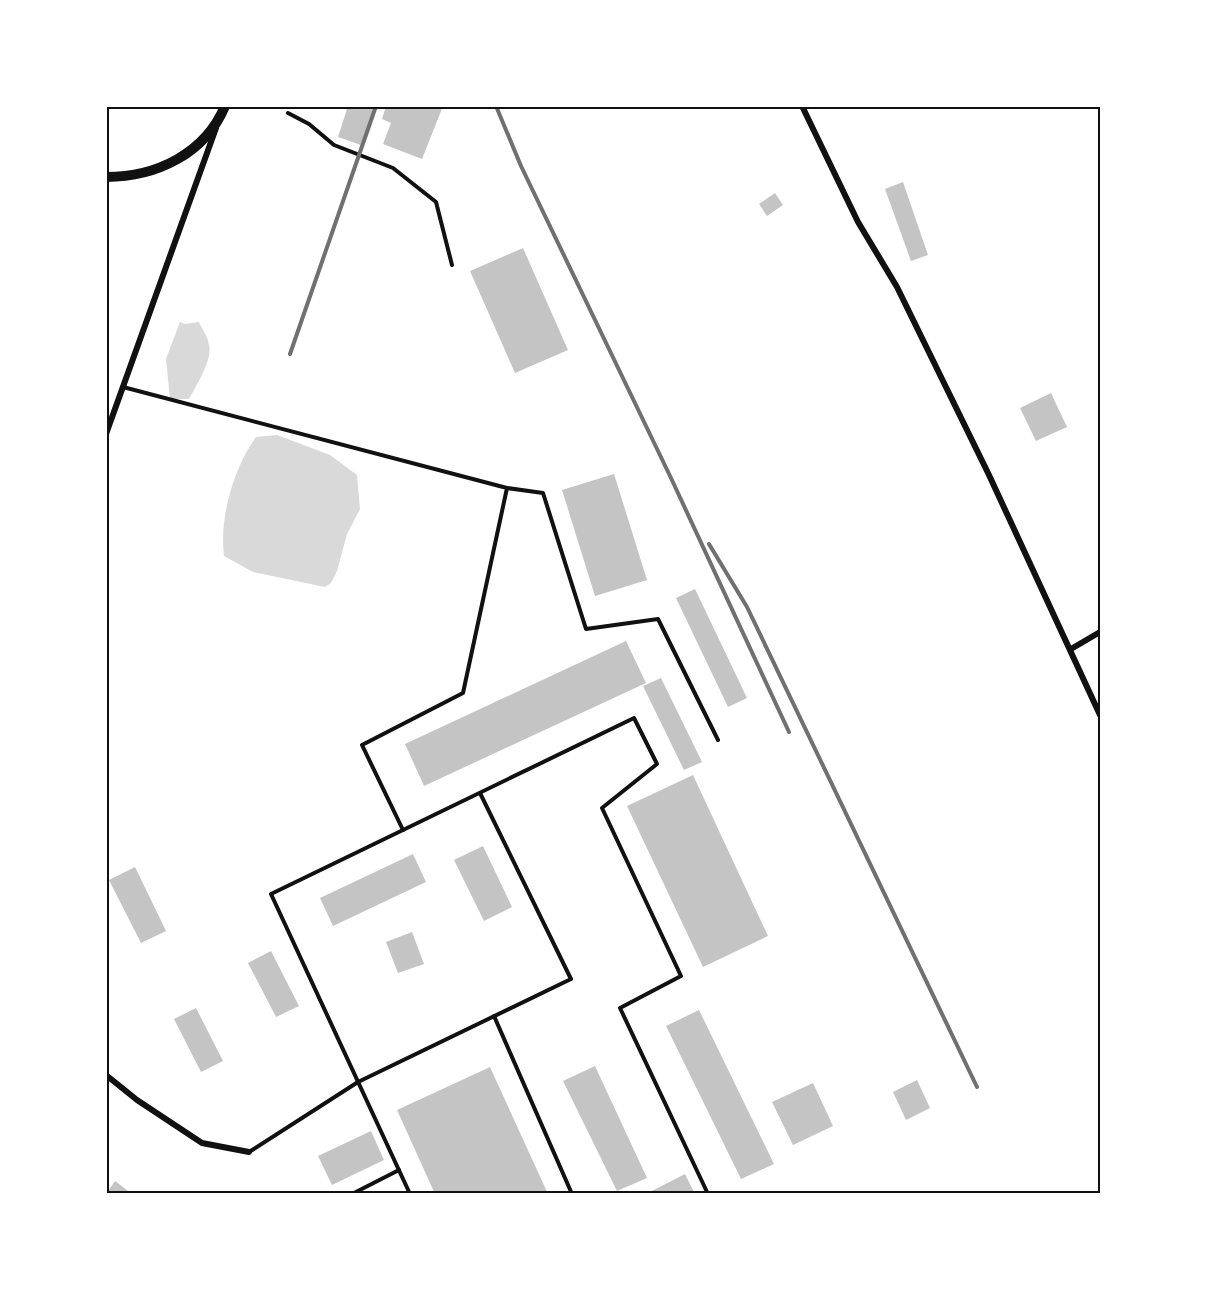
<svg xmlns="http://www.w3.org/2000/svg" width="1207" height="1300" font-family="Literata,serif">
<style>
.water{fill:#d9d9d9}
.building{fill:#c4c4c4}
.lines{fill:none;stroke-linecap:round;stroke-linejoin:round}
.service{stroke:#111;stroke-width:4}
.minor{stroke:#111;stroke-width:6}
.secondary{stroke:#111;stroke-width:10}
.rail{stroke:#707070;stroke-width:4}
.neatline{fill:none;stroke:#111;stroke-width:2}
</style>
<rect width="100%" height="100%" fill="#fff"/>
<g class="water">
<path d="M180 322 185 324 199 322C202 329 208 337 209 345 213 359 196 386 189 399H170L166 359Z"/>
<path d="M277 435 330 455 357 475 360 509 347 534 337 571 331 583 325 587 253 572 224 556C219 518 234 467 256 437Z"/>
</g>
<g class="building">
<path d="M348 106H374L361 145 338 137Z"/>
<path d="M386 106H443L422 159 383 144 391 123 382 119Z"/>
<path d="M903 182 928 255 911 261 885 189Z"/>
<path d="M775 193 783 205 767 216 759 204Z"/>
<path d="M523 248 568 350 515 373 470 271Z"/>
<path d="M1051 393 1067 427 1036 441 1020 408Z"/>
<path d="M614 474 647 580 595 596 562 490Z"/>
<path d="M695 589 747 698 728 707 676 598Z"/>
<path d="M626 641 646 683 424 786 405 744Z"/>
<path d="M661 678 702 762 684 770 643 686Z"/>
<path d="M693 775 768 936 703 967 627 806Z"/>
<path d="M483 846 512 907 484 921 454 860Z"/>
<path d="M413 854 426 882 333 926 320 898Z"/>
<path d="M135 867 166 931 141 943 109 880Z"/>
<path d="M412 932 424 964 398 973 386 942Z"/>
<path d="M271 951 299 1006 276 1017 248 963Z"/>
<path d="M196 1008 223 1061 201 1072 174 1019Z"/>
<path d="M699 1010 774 1164 741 1179 666 1026Z"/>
<path d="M595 1066 647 1178 617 1191 563 1081Z"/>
<path d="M490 1067 548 1194H435L397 1110Z"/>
<path d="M917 1080 930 1108 906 1120 893 1092Z"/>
<path d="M813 1083 833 1126 793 1145 772 1102Z"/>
<path d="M371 1131 384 1160 332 1185 318 1156Z"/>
<path d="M685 1174 695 1194H646Z"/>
<path d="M115 1181 132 1194H106Z"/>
</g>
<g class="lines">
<g class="service">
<path d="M288 113 309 124 334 145 393 168 436 202 452 265"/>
<path d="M123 387 507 488 463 693 362 745 403 830"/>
<path d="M507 488 543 493 586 629 658 619 718 740"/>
<path d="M494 1016 572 1194"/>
<path d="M249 1152 358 1082 571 979 480 793"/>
<path d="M352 1194 399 1170"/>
<path d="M410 1194 271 894 634 718 657 764 602 808 681 976 620 1008 708 1194"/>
</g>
<g class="minor">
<path d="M802 106 858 222 897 287 989 475 1100 715"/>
<path d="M106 434 216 128"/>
<path d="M1071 649 1100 632"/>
<path d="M106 1075 137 1100 202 1143 249 1152"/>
</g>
<path class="secondary" d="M106 177C156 177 205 154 225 106"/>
<g class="rail">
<path d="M496 106 521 166 671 478 789 732"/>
<path d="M290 354 376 106"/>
<path d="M709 544 747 607 977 1087"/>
</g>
</g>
<rect width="1207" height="1300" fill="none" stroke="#ffffff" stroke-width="216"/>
<rect x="108" y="108" width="991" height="1084" class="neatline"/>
</svg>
